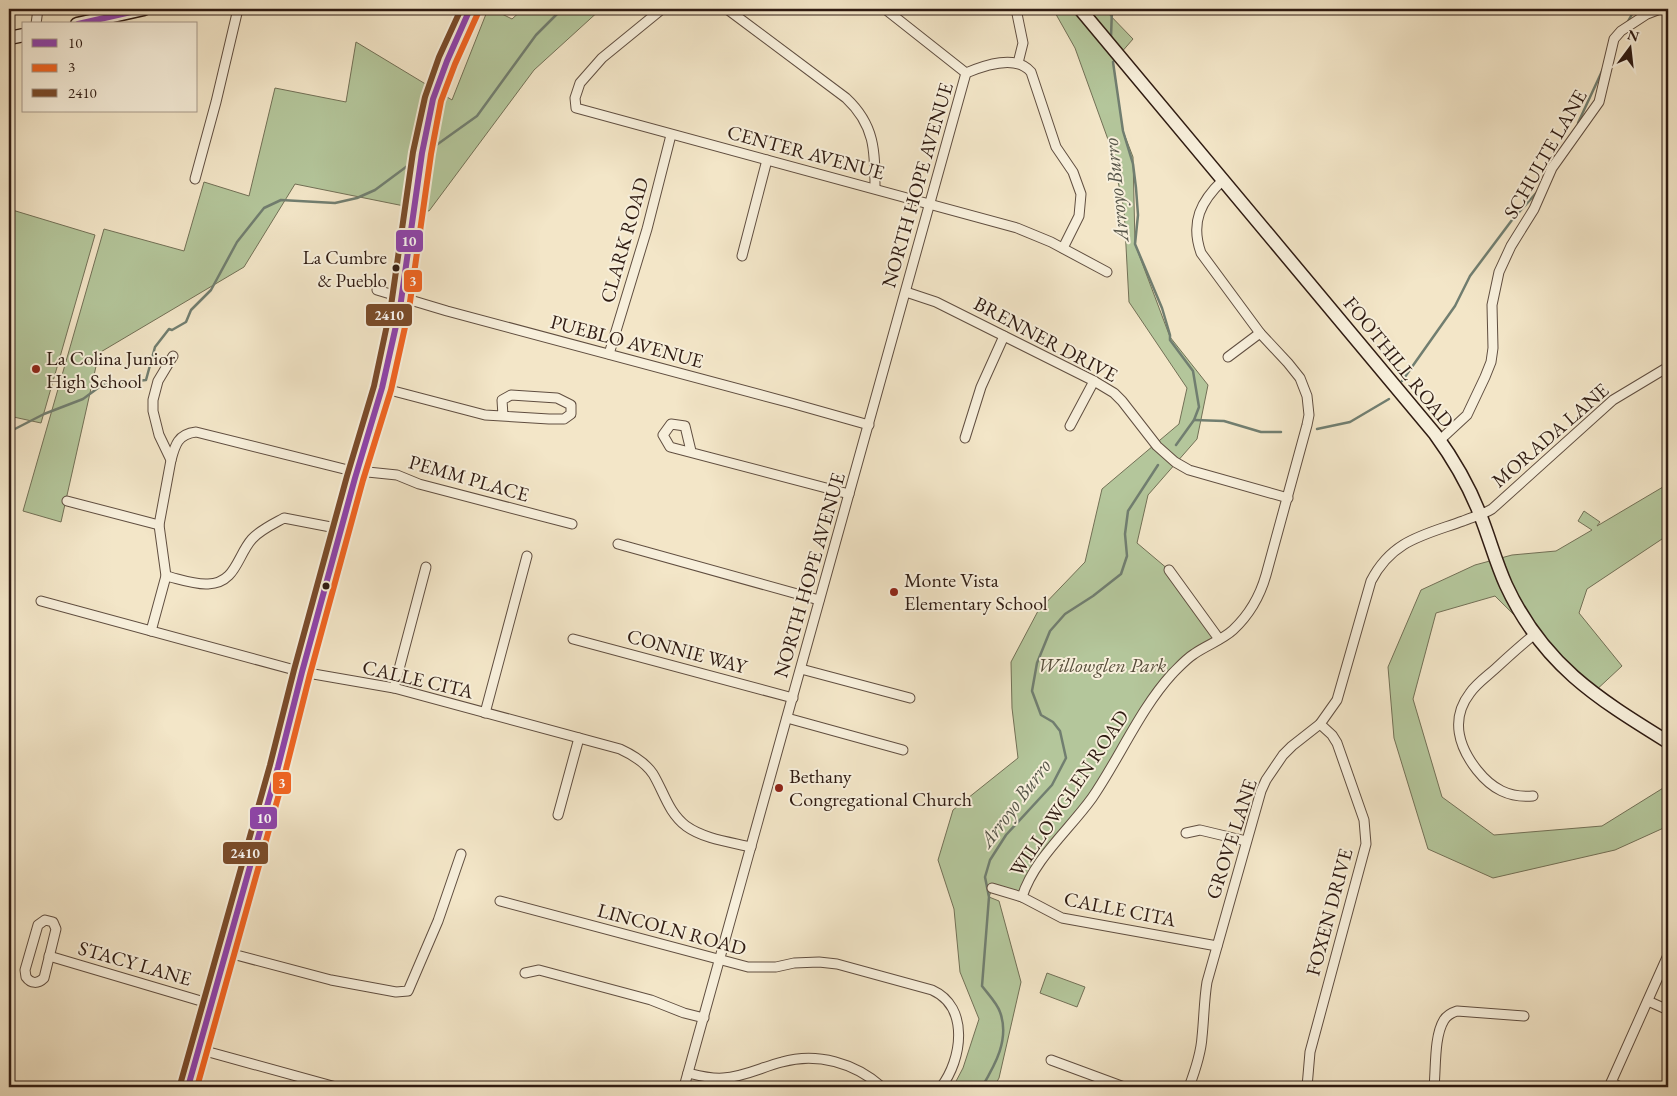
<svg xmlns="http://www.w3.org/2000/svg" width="1677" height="1096" font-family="'EB Garamond',serif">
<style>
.green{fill:#b4c69b;stroke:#727056}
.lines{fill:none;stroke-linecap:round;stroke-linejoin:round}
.stream{stroke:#717e70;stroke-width:2.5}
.street-casing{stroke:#604e40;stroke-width:11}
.secondary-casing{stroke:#2f1b12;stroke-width:15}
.street{stroke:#f7efdb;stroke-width:9}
.secondary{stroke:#f7efdb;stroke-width:12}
.bus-1-casing{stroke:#f7efdb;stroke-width:10}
.bus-2-casing{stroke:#f7efdb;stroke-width:10}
.bus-3-casing{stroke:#f7efdb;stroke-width:10}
.bus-1{stroke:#8e44ad;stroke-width:6}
.bus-2{stroke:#f26522;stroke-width:6}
.bus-3{stroke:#7a4b2a;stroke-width:6}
.bus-dot{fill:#2f1b12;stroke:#f7efdb;stroke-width:2}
.poi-dot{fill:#8f2418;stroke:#f7efdb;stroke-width:2}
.labels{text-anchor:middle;stroke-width:4;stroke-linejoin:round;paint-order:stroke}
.bus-label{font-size:19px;fill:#2f1b12;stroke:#f7efdb;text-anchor:end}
.street-label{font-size:20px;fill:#2f1b12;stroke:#f7efdb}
.poi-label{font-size:20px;fill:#2f1b12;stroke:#f7efdb;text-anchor:start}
.park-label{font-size:20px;font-style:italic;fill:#574e3b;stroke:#f7efdb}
.water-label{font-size:21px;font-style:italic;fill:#565549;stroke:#f7efdb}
.line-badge{stroke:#f7efdb;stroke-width:2}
.badge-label{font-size:14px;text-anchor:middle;font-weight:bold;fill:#fff}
</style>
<rect width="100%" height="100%" fill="#f3e6c8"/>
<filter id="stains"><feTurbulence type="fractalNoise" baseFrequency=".004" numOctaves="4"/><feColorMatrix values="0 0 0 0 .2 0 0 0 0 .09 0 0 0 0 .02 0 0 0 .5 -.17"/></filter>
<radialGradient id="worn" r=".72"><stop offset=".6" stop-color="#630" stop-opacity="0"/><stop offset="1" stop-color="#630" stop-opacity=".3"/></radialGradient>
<g class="green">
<path d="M488 9H492L512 19 523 9H601L534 70 429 211 295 184 244 267 99 353 61 522 23 511 104 229 184 251 204 182 249 196 275 88 346 102 356 42 452 100Z"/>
<path d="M1053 9H1104L1133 39 1113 62 1123 131 1133 157 1135 244 1170 337 1208 385 1197 439 1148 495 1137 543 1169 570 1219 639 1170 676 1093 797 1050 849 1022 897 992 889 989 897 999 901 1021 982 999 1078 994 1087H953L963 1068 979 1019 960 972 954 909 938 860 953 810 1018 758 1012 708 1011 662 1038 611 1085 562 1102 489 1179 424 1187 388 1129 302 1124 209 1110 145 1075 48Z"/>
<path d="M9 209 95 235 41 423 9 416Z"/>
<path d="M1668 484V535L1587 589 1579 613 1622 666 1593 693 1495 596 1436 613 1413 699 1442 797 1494 835 1602 826 1668 785V826L1615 850 1493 878 1428 849 1394 738 1388 667 1421 590 1475 565 1512 555 1556 551 1592 530 1578 521 1584 511 1600 522 1597 526Z"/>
<path d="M1047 973 1085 987 1077 1007 1040 993Z"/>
</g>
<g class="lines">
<g class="stream">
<path d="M1627 23 1635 9"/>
<path d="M1111 37 1112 9"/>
<path d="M1113 62 1123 131 1133 164 1136 188 1138 215 1135 244 1162 308 1170 335V340L1193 371 1199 407 1194 420 1176 445"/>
<path d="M1578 123 1603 69"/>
<path d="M428 151 477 116 536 35 562 9"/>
<path d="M1402 381 1455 306 1470 276 1512 220 1538 191"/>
<path d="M1194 420 1224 421 1261 432H1281"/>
<path d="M1317 429 1350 422 1389 399"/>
<path d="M9 432 44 414 83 399 102 385 146 380 155 347 169 329 172 330 186 322 191 310 211 290 237 242 264 208 281 200 335 203 357 198 375 190 410 164"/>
<path d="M982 1087C995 1065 1010 1039 1000 1012 997 1003 988 994 982 986L989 897 985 877 990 860 1006 835 1052 785 1066 758 1060 731 1053 722 1041 715 1032 691 1037 663 1050 631 1065 614 1093 596 1121 574 1127 556 1125 534 1128 511 1158 465"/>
</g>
<g class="street-casing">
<g id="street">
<path d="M662 9 602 58 580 83 575 98 576 108 1017 228 1051 242 1107 272"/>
<path d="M727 9 846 98C875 125 875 151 875 188"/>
<path d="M885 9 966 73"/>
<path d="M1016 9 1023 43 1018 63"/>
<path d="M36 24 38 9"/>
<path d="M966 73C985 65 1016 54 1031 72L1056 147 1073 172 1081 194 1079 216 1063 248"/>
<path d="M195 179 216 102 238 9"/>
<path d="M742 256 767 160"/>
<path d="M377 290 447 311 791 403 869 425"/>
<path d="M906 292 936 302 1094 381 1114 393 1122 401 1157 446 1175 462 1189 470 1288 498"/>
<path d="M609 354 647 229 671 135"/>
<path d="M1228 357 1260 333"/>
<path d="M382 388 485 415 549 419H564L571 414V405L557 398 511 395 502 400 503 416"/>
<path d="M1070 426 1094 381"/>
<path d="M965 438 981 387 1004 336"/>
<path d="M1440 440 1467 415 1485 377 1491 362 1493 348 1492 305 1499 272 1511 246 1534 209 1552 168 1599 102 1614 39 1621 31 1647 14 1660 9"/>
<path d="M691 451 685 426 671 424 663 435 670 447 849 494"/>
<path d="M171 460C175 445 178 434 196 432L348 470 397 475 419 484 572 524"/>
<path d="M67 501 159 525"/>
<path d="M618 544 819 600"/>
<path d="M1169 570 1219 639"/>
<path d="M166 576C179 579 195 585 208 584 236 583 237 556 252 539 260 530 273 524 284 518L341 529"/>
<path d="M41 601 302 672 394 688 620 749C633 755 645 762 653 774 664 792 668 812 686 826 704 839 730 842 751 847"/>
<path d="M151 631 166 576 159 525 171 460 159 435 153 411V400L158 381 173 356"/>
<path d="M573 639 793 698"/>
<path d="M801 669 910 698"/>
<path d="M394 688 426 567"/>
<path d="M485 713 527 556"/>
<path d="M787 718 903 750"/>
<path d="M1533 796C1509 798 1492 789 1477 770 1459 747 1450 719 1470 693 1476 684 1486 677 1495 669 1508 657 1521 645 1535 634"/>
<path d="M558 815 579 738"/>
<path d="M1186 833 1200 830 1246 841"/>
<path d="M992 888 1022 897 1062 918 1217 946"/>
<path d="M1022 897C1034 859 1069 830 1092 798 1119 759 1140 709 1172 674 1179 667 1186 659 1194 654 1207 645 1222 640 1233 630 1249 615 1260 596 1266 575L1307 425 1309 415 1307 396 1300 378 1288 363 1260 333 1201 253C1190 222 1201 201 1223 180"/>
<path d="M500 901 748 967H776L794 963 819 962 837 964 932 990C970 1007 962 1060 941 1087"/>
<path d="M45 920 53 922 56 929 44 978C38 984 31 984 26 977L25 970 38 925Z"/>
<path d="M225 952 331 980 396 992 408 991 438 921 461 854"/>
<path d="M49 956 211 1004"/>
<path d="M525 973 539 970 651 1000 684 1013 704 1018"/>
<path d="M1648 1001 1668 1010"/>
<path d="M198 1049 336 1087"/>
<path d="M1051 1060 1124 1087"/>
<path d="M688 1073C700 1076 711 1079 723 1078 744 1077 762 1067 782 1062 817 1052 855 1063 882 1087"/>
<path d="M1611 1083 1621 1087"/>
<path d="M684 1087 966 73"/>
<path d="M1189 1087C1195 1071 1201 1054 1202 1037 1204 1019 1204 1000 1207 982L1261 791 1266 780 1283 755 1292 746 1320 724 1337 700 1371 581C1392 540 1424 535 1463 521 1473 517 1484 514 1492 509L1613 400 1668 367"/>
<path d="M1307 1087 1310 1052 1366 844 1364 820 1337 743 1332 735 1320 724"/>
<path d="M1434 1087C1436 1068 1434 1036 1444 1020 1447 1015 1451 1013 1457 1011L1524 1016"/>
<path d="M1609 1087 1668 955"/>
</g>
</g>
<g class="secondary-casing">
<g id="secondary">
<path d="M1080 9 1435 434C1454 460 1470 488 1481 517 1490 540 1496 563 1506 585 1543 665 1597 698 1668 742"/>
<path d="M77 24 144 9"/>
<path d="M9 38 24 35"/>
<path d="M188 1087 278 767 302 672 355 478 382 388 400 308 422 153 433 99 447 61 470 9"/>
</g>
</g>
<use href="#street" class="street"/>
<use href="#secondary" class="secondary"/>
<g class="bus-1-casing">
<g id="bus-1">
<path d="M78 24 144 9"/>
<path d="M188 1087 278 767 302 672 355 478 382 388 400 308 422 153 433 99 447 61 470 9"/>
</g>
</g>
<g class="bus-2-casing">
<path id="bus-2" d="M197 1087 286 769 310 674 363 480 391 390 409 309 431 154 441 101 455 64 478 13"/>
</g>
<g class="bus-3-casing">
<path id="bus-3" d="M180 1085 270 765 294 670 347 476 374 386 391 306 413 152 425 97 439 57 461 9"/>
</g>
<use href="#bus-1" class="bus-1"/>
<use href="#bus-2" class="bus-2"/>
<use href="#bus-3" class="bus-3"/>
</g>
<g class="bus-dot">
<circle cx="396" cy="268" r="4.5"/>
<circle cx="326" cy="586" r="4.5"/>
</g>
<g class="poi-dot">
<circle cx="36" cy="369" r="5"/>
<circle cx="894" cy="592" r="5"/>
<circle cx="779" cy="788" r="5"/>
</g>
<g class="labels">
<g class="bus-label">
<text x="387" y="264">La Cumbre<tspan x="387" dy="23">&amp; Pueblo</tspan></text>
</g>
<g class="street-label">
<text transform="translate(806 152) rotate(15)" y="7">CENTER AVENUE</text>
<text transform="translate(1545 154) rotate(-60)" y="7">SCHULTE LANE</text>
<text transform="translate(917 185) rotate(-74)" y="7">NORTH HOPE AVENUE</text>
<text transform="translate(624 240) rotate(-74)" y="7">CLARK ROAD</text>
<text transform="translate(1046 339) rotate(28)" y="7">BRENNER DRIVE</text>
<text transform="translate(627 341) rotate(15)" y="7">PUEBLO AVENUE</text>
<text transform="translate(1399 362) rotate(51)" y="7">FOOTHILL ROAD</text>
<text transform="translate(1550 435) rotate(-41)" y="7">MORADA LANE</text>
<text transform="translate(469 478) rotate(16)" y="7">PEMM PLACE</text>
<text transform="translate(809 575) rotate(-74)" y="7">NORTH HOPE AVENUE</text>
<text transform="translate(687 651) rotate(15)" y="7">CONNIE WAY</text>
<text transform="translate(418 679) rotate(13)" y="7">CALLE CITA</text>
<text transform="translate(1069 793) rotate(-56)" y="7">WILLOWGLEN ROAD</text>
<text transform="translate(1231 839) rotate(-72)" y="7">GROVE LANE</text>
<text transform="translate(1120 909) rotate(11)" y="7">CALLE CITA</text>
<text transform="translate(1329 912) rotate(-75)" y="7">FOXEN DRIVE</text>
<text transform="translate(672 929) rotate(15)" y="7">LINCOLN ROAD</text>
<text transform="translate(135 963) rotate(16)" y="7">STACY LANE</text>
</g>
<g class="poi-label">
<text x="46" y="365">La Colina Junior<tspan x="46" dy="23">High School</tspan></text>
<text x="904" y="587">Monte Vista<tspan x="904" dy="23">Elementary School</tspan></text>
<text x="789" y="783">Bethany<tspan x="789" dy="23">Congregational Church</tspan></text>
</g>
<g class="park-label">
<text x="1102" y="672">Willowglen Park</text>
</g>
<g class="water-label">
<text transform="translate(1116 190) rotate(-96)" y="7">Arroyo Burro</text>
<text transform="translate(1015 803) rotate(-53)" y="7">Arroyo Burro</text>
</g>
</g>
<g class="line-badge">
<rect x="395" y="229" width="29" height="24" rx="5" fill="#8e44ad"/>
<rect x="403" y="269" width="20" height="24" rx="5" fill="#f26522"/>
<rect x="365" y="303" width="48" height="24" rx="5" fill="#7a4b2a"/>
<rect x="272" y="771" width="20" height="24" rx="5" fill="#f26522"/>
<rect x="249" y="806" width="29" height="24" rx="5" fill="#8e44ad"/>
<rect x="222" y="841" width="47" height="24" rx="5" fill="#7a4b2a"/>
</g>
<g class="badge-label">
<text x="409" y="246">10</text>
<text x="413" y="286">3</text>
<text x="389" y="320">2410</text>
<text x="282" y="788">3</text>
<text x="264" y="823">10</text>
<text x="245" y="858">2410</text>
</g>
<rect width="1677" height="1096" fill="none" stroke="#f3e6c8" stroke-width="30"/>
<rect x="10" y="10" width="1657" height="1076" fill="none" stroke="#2f1b12" stroke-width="2.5"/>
<rect x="15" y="15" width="1647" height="1066" fill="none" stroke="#2f1b12"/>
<rect x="22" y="22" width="175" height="90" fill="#f7efdb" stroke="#a79a8b"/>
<rect x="32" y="39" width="25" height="8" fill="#8e44ad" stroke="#a79a8b"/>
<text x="68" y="48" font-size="15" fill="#2f1b12">10</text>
<rect x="32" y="64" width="25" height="8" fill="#f26522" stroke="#a79a8b"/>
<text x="68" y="72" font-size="15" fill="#2f1b12">3</text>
<rect x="32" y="89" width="25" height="8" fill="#7a4b2a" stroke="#a79a8b"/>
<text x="68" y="98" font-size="15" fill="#2f1b12">2410</text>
<g transform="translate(1630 48) rotate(15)" stroke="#f7efdb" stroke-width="4" paint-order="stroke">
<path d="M0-4L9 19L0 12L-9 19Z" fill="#2f1b12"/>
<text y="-8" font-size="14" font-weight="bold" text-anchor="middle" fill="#2f1b12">N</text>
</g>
<rect width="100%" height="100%" filter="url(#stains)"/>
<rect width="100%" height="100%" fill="url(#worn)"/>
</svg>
